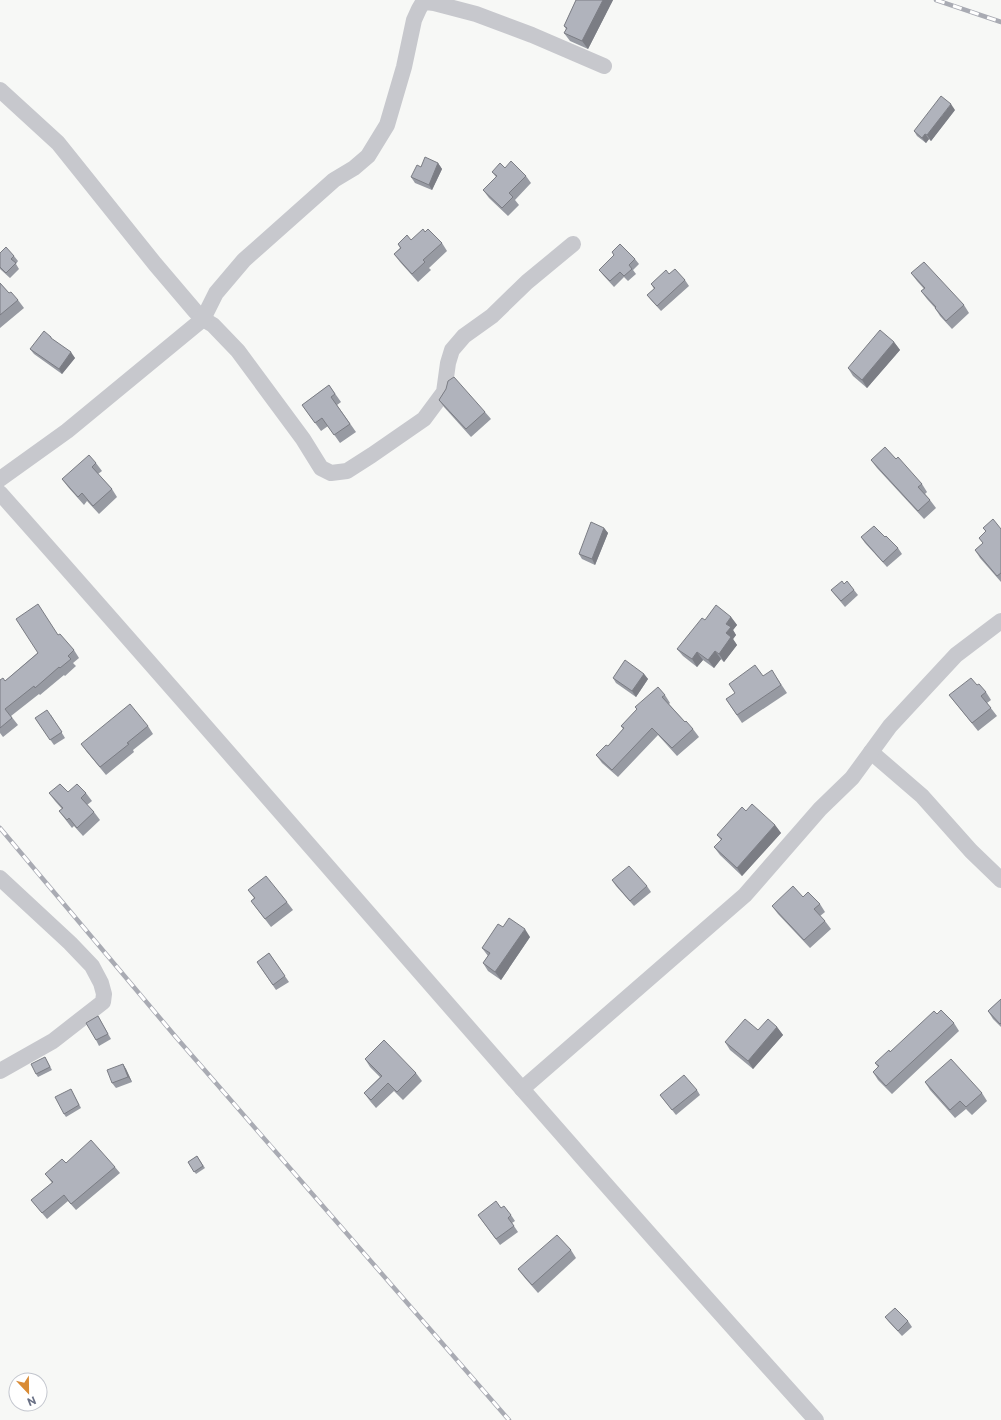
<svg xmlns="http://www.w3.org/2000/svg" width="1001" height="1420" font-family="Commissioner,sans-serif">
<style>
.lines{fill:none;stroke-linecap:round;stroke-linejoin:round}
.minor{stroke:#c7c8cd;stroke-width:16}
.rail-casing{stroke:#a9abb3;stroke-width:4.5}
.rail{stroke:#fff;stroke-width:3;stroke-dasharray:9;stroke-linecap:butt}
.wall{fill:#979aa2}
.shaded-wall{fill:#7b7d84}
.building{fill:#b0b3bc;stroke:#7b7d84}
</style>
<rect width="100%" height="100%" fill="#f7f8f6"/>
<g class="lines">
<g class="minor">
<path d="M0 90 58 143 155 264 195 311 203 319 213 325 238 351 303 439 321 468 331 473 347 471 372 455 424 419 444 392 448 363 452 350 464 336 492 316 527 282 573 244"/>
<path d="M0 479 67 431 203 319 216 293 244 260 334 180 354 168 368 156 387 125 404 67 414 20 419 9 422 4 426 2 434 3 476 14 532 35 604 66"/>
<path d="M0 493C274 801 540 1115 816 1420"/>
<path d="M871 752 922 796 971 851 1001 880"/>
<path d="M0 878 70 943 92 966 101 983 104 994 103 1002 53 1041 0 1071"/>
<path d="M522 1089 745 895 820 809 852 778 890 726 956 655 1001 621"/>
</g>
<g class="rail-casing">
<g id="rail">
<path d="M936 0 1001 22"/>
<path d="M0 828 175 1036 509 1420"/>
</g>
</g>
<use href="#rail" class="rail"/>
</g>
<g class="wall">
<path d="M576 0H613L588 49 570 41 564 33 566 29 564 26Z"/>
<path d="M955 110 931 141 929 139 926 143 917 136 914 131Z"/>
<path d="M438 163 442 169 432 190 415 183 411 177 421 167Z"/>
<path d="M505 168 526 176 531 183 515 200 519 205 508 216 489 198 483 190 496 177 492 172Z"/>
<path d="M425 232 442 243 447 251 429 268 431 270 418 282 400 262 394 254 400 248 398 244 411 240Z"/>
<path d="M612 252 635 259 639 264 633 270 636 274 628 281 624 277 614 287 603 275 599 270 614 255Z"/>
<path d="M0 253 14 256 18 261 16 264 19 269 10 278 0 269Z"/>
<path d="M911 273 964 305 969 313 952 329 940 316 935 308 927 299 921 291 924 289 917 281Z"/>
<path d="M669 274 685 280 689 286 661 311 651 300 647 295 654 289 651 284Z"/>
<path d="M0 283 9 293 18 300 24 308 0 328Z"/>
<path d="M54 340 75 358 62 374 34 354 30 349Z"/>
<path d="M894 342 900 350 867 388 853 376 848 368Z"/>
<path d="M329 385 341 402 337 405 356 432 340 443 328 426 321 431 302 405Z"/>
<path d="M446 389 485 412 491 419 471 437 444 407 439 400Z"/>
<path d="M896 459 922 484 927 492 925 494 930 500 936 508 924 519 877 468 871 460Z"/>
<path d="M96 463 102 471 98 474 112 489 117 497 99 514 87 501 84 505 68 487 62 479Z"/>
<path d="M604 528 608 533 595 565 582 559 579 554Z"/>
<path d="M983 528 1001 529V582L980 558 975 550 983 543 979 538 986 532Z"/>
<path d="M861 537H885L898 548 902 554 887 567 865 543Z"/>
<path d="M844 584 854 590 858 595 845 607 835 595 831 590Z"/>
<path d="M731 617 737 625 733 630 736 635 733 639 737 645 724 662 721 659 714 668 703 660 697 667 683 656 677 649 705 620Z"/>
<path d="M58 635 74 650 79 658 73 663 76 666 65 676 64 675 40 695 39 694 11 716 18 725 3 737 0 733V680L5 681Z"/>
<path d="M644 674 648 679 636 697 616 683 613 678Z"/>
<path d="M763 676 777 678 787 693 742 723 726 699Z"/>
<path d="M977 685 986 692 991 700 987 703 997 716 978 731 949 695Z"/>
<path d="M665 695 670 703 669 704 685 722 693 729 699 737 677 756 658 735 618 777 602 763 596 755 608 746 623 729 621 726 637 710 635 707Z"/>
<path d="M51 715 65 738 54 745 35 718Z"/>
<path d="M148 726 153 734 133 750 134 752 106 775 87 752 81 744Z"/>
<path d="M68 792 86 793 92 801 87 805 94 812 100 820 83 836 74 826 72 828 65 819 59 811 62 809 55 801 49 793Z"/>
<path d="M746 811 775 825 781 833 742 876 720 855 714 847 721 840 717 835Z"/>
<path d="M612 880 647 886 651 892 634 906 616 886Z"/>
<path d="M248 890 287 902 293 910 271 927 251 901 254 898Z"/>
<path d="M803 897 820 904 825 912 820 916 825 921 831 929 810 948 778 914 772 906Z"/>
<path d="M503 927 530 937 501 980 488 971 483 963 488 956 482 948Z"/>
<path d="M269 953 289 982 276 990 257 962Z"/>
<path d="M1001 999V1027L993 1019 988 1011Z"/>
<path d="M937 1014 954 1023 959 1031 892 1094 878 1080 873 1072 878 1067 875 1063 890 1052Z"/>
<path d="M98 1016 111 1039 99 1046 96 1040Z"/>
<path d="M777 1027 783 1035 753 1069 730 1050 725 1042Z"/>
<path d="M45 1057 52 1070 38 1077 36 1074Z"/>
<path d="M365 1059 416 1073 422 1081 403 1100 394 1091 376 1108 370 1101 364 1093 380 1077 370 1067Z"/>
<path d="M123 1064 126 1069 132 1082 116 1088 112 1083Z"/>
<path d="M925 1082 982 1093 987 1101 972 1115 966 1109 955 1118 930 1090Z"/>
<path d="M71 1089 81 1108 66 1117 64 1114Z"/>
<path d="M697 1090 700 1095 676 1115 660 1095Z"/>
<path d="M197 1156 205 1168 196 1174 188 1162Z"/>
<path d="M66 1163 115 1167 120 1173 76 1210 68 1201 47 1219 31 1200 52 1183 45 1174Z"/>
<path d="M501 1208 511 1215 515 1221 512 1223 518 1232 500 1245 478 1215Z"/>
<path d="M571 1250 576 1258 538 1293 524 1277 518 1269Z"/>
<path d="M885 1317 908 1321 912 1327 902 1336 889 1322Z"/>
</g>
<g class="shaded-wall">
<path d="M603 0H613L588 49 582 41Z"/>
<path d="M951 104 955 110 931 141 927 135Z"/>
<path d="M925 134 929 139 926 143 922 138Z"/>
<path d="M438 163 442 169 432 190 429 185Z"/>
<path d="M894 342 900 350 867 388 862 380Z"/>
<path d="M71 352 75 358 62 374 59 369Z"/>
<path d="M604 528 608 533 595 565 592 559Z"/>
<path d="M731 617 737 625 733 630 736 635 733 639 737 645 724 662 719 654 726 633V624Z"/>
<path d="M715 651 721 659 714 668 708 660Z"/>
<path d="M697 652 703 660 697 667 692 659Z"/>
<path d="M644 674 648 679 636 697 632 691Z"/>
<path d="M775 825 781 833 742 876 737 868Z"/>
<path d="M525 929 530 937 501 980 495 972Z"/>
<path d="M777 1027 783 1035 753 1069 748 1061Z"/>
<path d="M123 1064 126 1069 132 1082 128 1077Z"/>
</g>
<g class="building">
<path d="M576 0H603L582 41 564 33 567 28 564 26Z"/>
<path d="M941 96 951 104 927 135 925 134 922 138 914 131Z"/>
<path d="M425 157 438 163 429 185 411 177 417 165 421 167Z"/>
<path d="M511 161 526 176 509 193 513 197 502 208 483 190 497 176 492 172 500 163 505 168Z"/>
<path d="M423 229 425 232 428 229 442 243 423 260 425 262 412 274 394 254 401 248 398 244 407 235 411 240Z"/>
<path d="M620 244 635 259 629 265 632 269 624 276 620 272 610 281 599 270 614 255 612 252Z"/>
<path d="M6 247 14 256 11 259 16 263 6 273 0 267V253Z"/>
<path d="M924 262 964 305 946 321 935 308 936 307 921 291 925 288 911 273Z"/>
<path d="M675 269 685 280 657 306 647 295 655 288 651 284 666 270 669 274Z"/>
<path d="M0 283 9 293 11 292 18 300 0 315Z"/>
<path d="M880 330 894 342 862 380 848 368Z"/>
<path d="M44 331 51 337V338L71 352 59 369 30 349Z"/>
<path d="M454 377 485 412 466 429 439 400 446 389 448 381Z"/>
<path d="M329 385 335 394 331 397 350 424 334 435 322 418 315 423 302 405Z"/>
<path d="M885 447 896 459 898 457 922 484 918 487 930 500 918 511 871 460Z"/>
<path d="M89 455 96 463 92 467 112 489 93 506 82 493 78 497 62 479Z"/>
<path d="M993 519 1001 529V573L997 576 975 550 983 543 979 538 986 531 983 528Z"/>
<path d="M591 522 604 528 592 559 579 554Z"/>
<path d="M874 526 885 537 886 536 898 548 883 562 861 537Z"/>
<path d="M842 581 844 584 847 581 854 590 841 601 831 590Z"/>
<path d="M38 604 58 635 60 634 74 650 68 656 71 659 60 668 59 667 35 688 34 686 5 709 12 718 0 728V680L3 678 5 681 38 653 16 619Z"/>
<path d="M716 605 731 617 726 624 731 627 726 633 731 637 719 654 715 651 708 660 697 652 692 659 677 649 702 618 705 620Z"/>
<path d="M625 660 644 674 632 691 613 678Z"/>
<path d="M755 665 763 676 772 670 781 685 737 715 726 699 735 693 729 684Z"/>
<path d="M971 678 977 685 979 684 986 692 981 696 991 708 972 723 949 695Z"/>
<path d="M658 687 665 695 662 697 685 722 686 721 693 729 672 748 652 728 612 770 596 755 606 745 608 746 624 728 621 726 637 709 635 707Z"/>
<path d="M130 704 148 726 127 743 129 744 100 767 81 744Z"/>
<path d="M47 710 62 732 50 740 35 718Z"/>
<path d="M60 784 68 792 77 784 86 793 81 798 94 812 77 828 69 818 67 820 59 811 63 808 49 793Z"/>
<path d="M752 804 775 825 737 868 714 847 722 839 717 835 742 807 746 811Z"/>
<path d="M629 866 647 886 630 901 612 880Z"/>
<path d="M266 876 287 902 265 919 251 901 255 898 248 890Z"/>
<path d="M793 886 803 897 808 892 820 904 814 909 825 921 804 940 772 906Z"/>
<path d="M509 918 525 929 495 972 483 963 490 953 482 948 498 924 503 927Z"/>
<path d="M269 953 285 976 273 985 257 962Z"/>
<path d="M1001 999V1023L1000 1024 988 1011Z"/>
<path d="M941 1010 954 1023 886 1086 873 1072 879 1066 875 1063 889 1050 890 1052 934 1011 937 1014Z"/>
<path d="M98 1016 108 1034 96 1040 86 1023Z"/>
<path d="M745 1019 758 1030 768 1019 777 1027 748 1061 725 1042Z"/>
<path d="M384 1040 416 1073 397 1092 388 1083 371 1100 364 1093 382 1076 365 1059Z"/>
<path d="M45 1057 50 1067 36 1074 31 1064Z"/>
<path d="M951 1059 982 1093 966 1107 960 1101 950 1110 925 1082Z"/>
<path d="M123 1064 128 1077 112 1083 107 1070Z"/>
<path d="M684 1075 697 1090 672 1110 660 1095Z"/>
<path d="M71 1089 79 1105 64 1114 55 1097Z"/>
<path d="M91 1140 115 1167 71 1204 64 1195 42 1213 31 1200 53 1182 45 1174 62 1159 66 1163Z"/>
<path d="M197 1156 203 1166 194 1172 188 1162Z"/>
<path d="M496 1201 501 1208 504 1206 511 1215 508 1218 514 1226 496 1239 478 1215Z"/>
<path d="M557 1235 571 1250 532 1285 518 1269Z"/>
<path d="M895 1308 908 1321 898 1331 885 1317Z"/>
</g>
<g transform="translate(28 1392) rotate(158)"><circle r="19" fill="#ffffff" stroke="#c3c6ce"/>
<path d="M0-3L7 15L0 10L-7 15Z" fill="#d98b35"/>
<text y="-6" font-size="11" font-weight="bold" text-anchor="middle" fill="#697085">N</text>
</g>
</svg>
